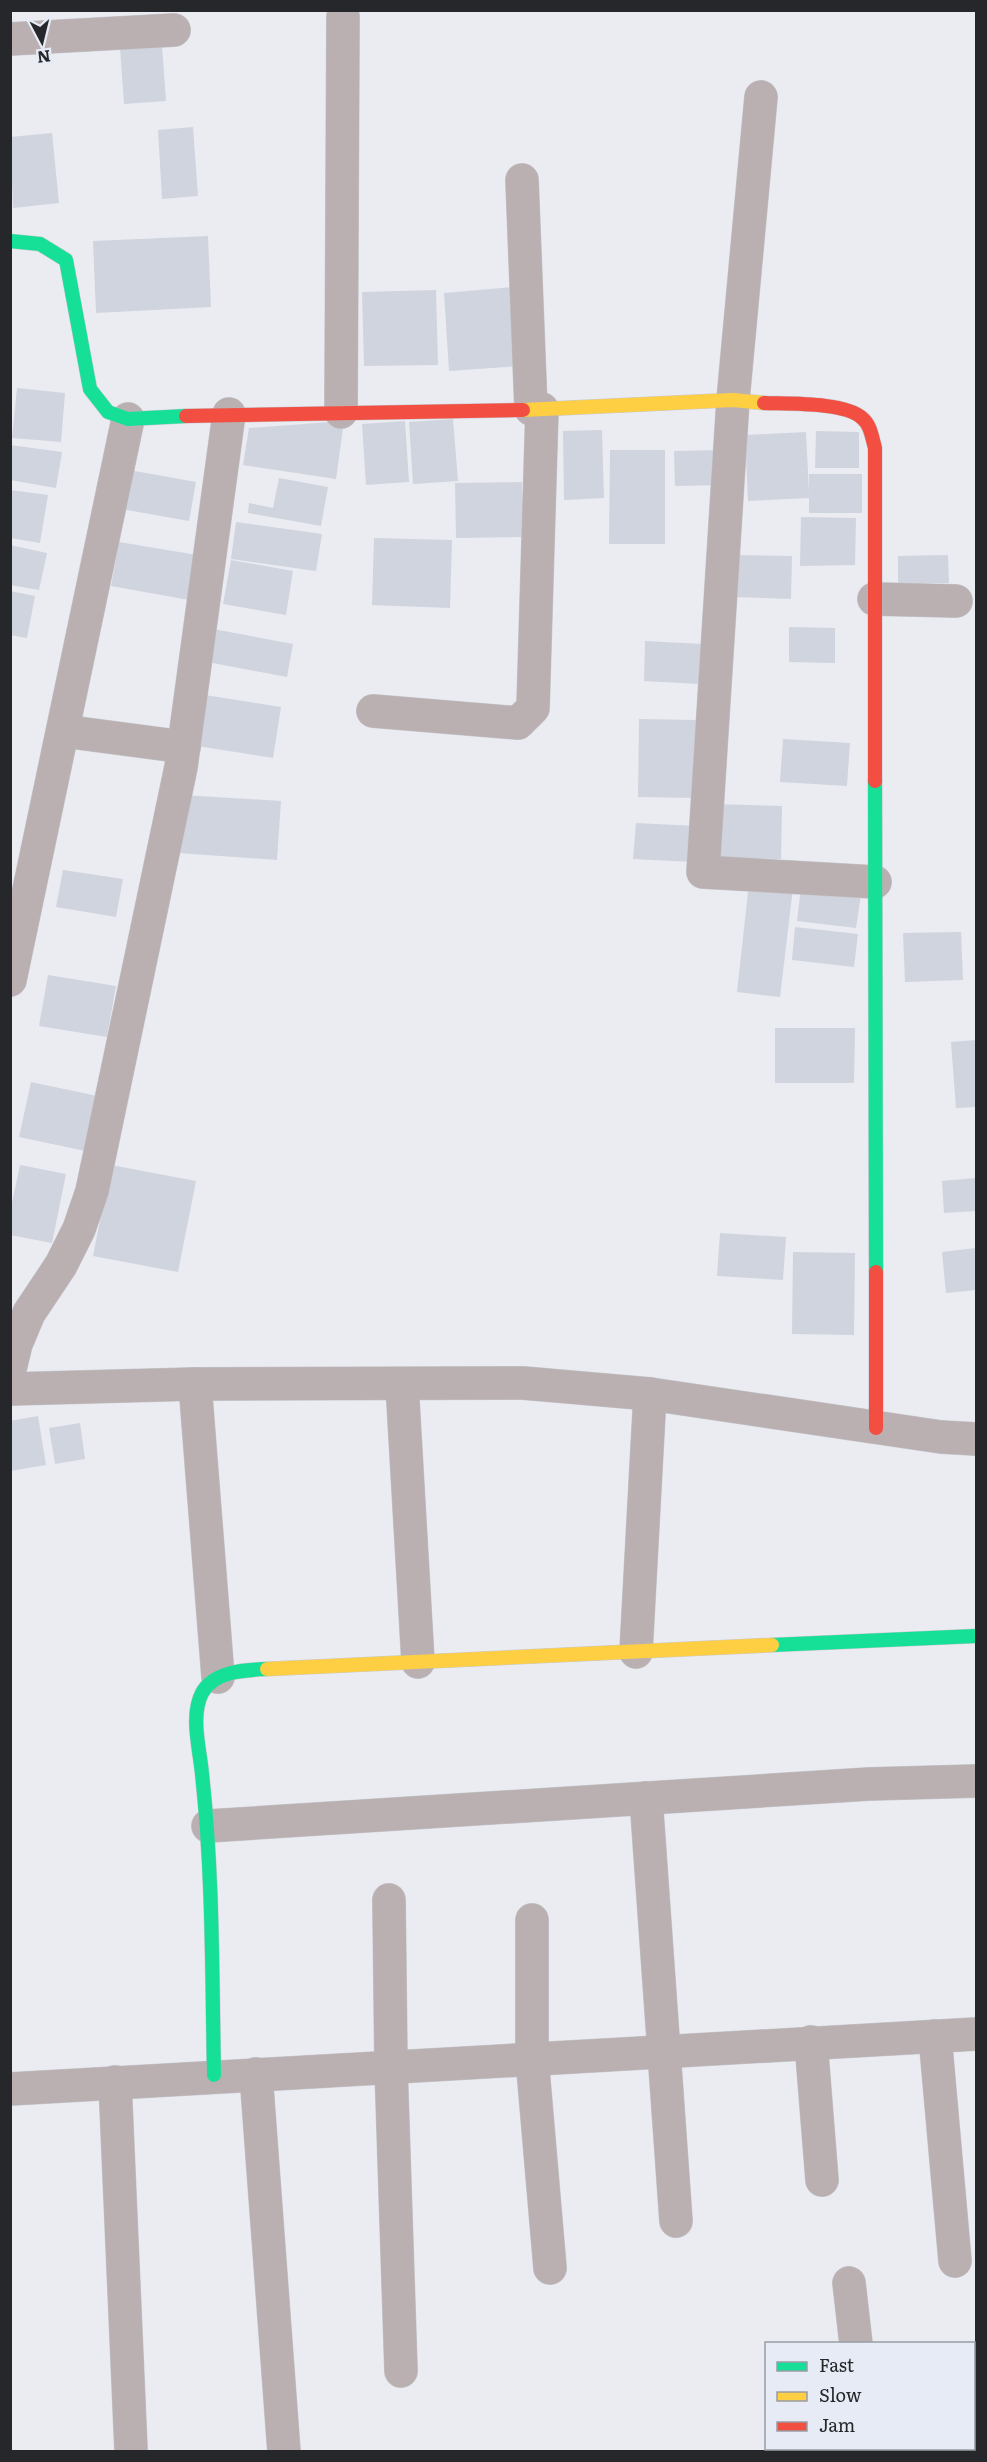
<svg xmlns="http://www.w3.org/2000/svg" width="987" height="2462" font-family="Literata,serif">
<style>
.building{fill:#d0d4de}
.lines{fill:none;stroke-linecap:round;stroke-linejoin:round}
.street-casing{stroke:#c7c9cd;stroke-width:34}
.fast-casing{stroke:#c7c9cd;stroke-width:15}
.slow-casing{stroke:#c7c9cd;stroke-width:15}
.jam-casing{stroke:#c7c9cd;stroke-width:15}
.street{stroke:#bab0b2;stroke-width:33}
.fast{stroke:#16e098;stroke-width:14}
.slow{stroke:#ffcf43;stroke-width:14}
.jam{stroke:#f24e42;stroke-width:14}
</style>
<rect width="100%" height="100%" fill="#eaecf2"/>
<g class="building">
<path d="M162 45 166 101 124 104 120 48Z"/>
<path d="M193 127 198 196 162 199 158 130Z"/>
<path d="M52 133 59 203 13 208 10 137Z"/>
<path d="M208 236 211 307 96 313 93 241Z"/>
<path d="M514 287 520 366 449 371 444 293Z"/>
<path d="M436 290 438 365 364 366 362 292Z"/>
<path d="M17 388 65 393 61 442 12 438Z"/>
<path d="M453 419 458 481 413 484 409 422Z"/>
<path d="M344 421 336 479 243 465 249 428Z"/>
<path d="M405 421 409 482 366 485 362 424Z"/>
<path d="M602 430 604 498 564 500 563 431Z"/>
<path d="M816 431 859 432V468H815Z"/>
<path d="M806 432 809 493V474H862V513H809V498L748 501 745 435Z"/>
<path d="M10 445 62 452 56 488 10 480Z"/>
<path d="M610 450H665V544H609Z"/>
<path d="M722 450V485L675 486 674 451Z"/>
<path d="M124 469 196 482 189 521 116 508Z"/>
<path d="M279 478 328 487 321 526 248 513 249 503 273 508Z"/>
<path d="M522 482 523 537 456 538 455 483Z"/>
<path d="M10 490 48 495 40 543 10 538Z"/>
<path d="M801 517 856 518 855 565 800 566Z"/>
<path d="M236 522 322 534 316 571 231 559Z"/>
<path d="M374 538 452 540 450 608 372 605Z"/>
<path d="M119 542 197 555 189 600 111 586Z"/>
<path d="M10 545 47 553 39 590 10 585Z"/>
<path d="M735 555 792 556 791 599 734 597Z"/>
<path d="M948 555 949 583H898V556Z"/>
<path d="M231 560 293 571 286 615 223 604Z"/>
<path d="M10 591 35 596 27 638 10 635Z"/>
<path d="M789 627 835 628V663L789 662Z"/>
<path d="M208 628 293 644 287 677 202 661Z"/>
<path d="M645 641 702 644 700 684 644 681Z"/>
<path d="M205 695 281 707 273 758 197 746Z"/>
<path d="M639 719 697 720 696 798 638 797Z"/>
<path d="M783 739 850 743 847 786 780 782Z"/>
<path d="M182 795 281 801 277 860 178 853Z"/>
<path d="M715 804 782 806 781 859 714 858Z"/>
<path d="M636 823 696 826 694 862 633 859Z"/>
<path d="M63 870 123 879 116 917 56 907Z"/>
<path d="M749 883 793 888 780 997 737 992Z"/>
<path d="M801 887 861 895 856 928 797 921Z"/>
<path d="M795 927 858 934 854 967 792 960Z"/>
<path d="M961 932 963 980 905 982 903 933Z"/>
<path d="M48 975 116 986 107 1037 39 1026Z"/>
<path d="M775 1028H855L854 1083H775Z"/>
<path d="M976 1040V1107L956 1108 951 1042Z"/>
<path d="M31 1082 102 1097 90 1152 19 1137Z"/>
<path d="M20 1165 66 1174 52 1243 10 1235V1212Z"/>
<path d="M111 1165 196 1181 178 1272 93 1256Z"/>
<path d="M976 1178V1211L944 1213 942 1181Z"/>
<path d="M720 1233 786 1237 783 1280 717 1276Z"/>
<path d="M976 1248V1290L946 1293 942 1252Z"/>
<path d="M793 1252 855 1253 854 1335 792 1334Z"/>
<path d="M38 1416 46 1465 10 1471V1421Z"/>
<path d="M80 1423 85 1459 55 1464 49 1428Z"/>
</g>
<g class="lines">
<g class="street-casing">
<g id="street">
<path d="M10 39 174 30"/>
<path d="M761 97 733 400 703 872 875 882"/>
<path d="M522 180 531 409"/>
<path d="M341 412 343 17"/>
<path d="M874 599 956 601"/>
<path d="M373 711 518 723 533 708 542 409"/>
<path d="M63 731 184 747"/>
<path d="M10 980 128 419"/>
<path d="M10 1369 16 1344 29 1313 61 1265 79 1229 92 1191 181 767 229 414"/>
<path d="M195 1384 218 1677"/>
<path d="M402 1384 418 1662"/>
<path d="M10 1389 195 1384 523 1383 650 1394 941 1437 976 1439"/>
<path d="M636 1652 650 1394"/>
<path d="M646 1798 676 2221"/>
<path d="M208 1826 869 1784 976 1781"/>
<path d="M389 1900 391 2066 401 2371"/>
<path d="M532 1920V2058L550 2268"/>
<path d="M935 2036 955 2261"/>
<path d="M811 2042 822 2180"/>
<path d="M256 2074 284 2452"/>
<path d="M115 2082 131 2450"/>
<path d="M10 2089 976 2034"/>
<path d="M849 2283 856 2344"/>
<path d="M868 2448 869 2452"/>
</g>
</g>
<g class="fast-casing">
<g id="fast">
<path d="M10 241 40 244 66 260 90 389 108 412 128 419 186 416"/>
<path d="M875 781 876 1272"/>
<path d="M772 1645 976 1636"/>
<path d="M214 2075C212 1975 213 1874 202 1774 200 1750 190 1716 202 1693 214 1671 245 1670 267 1669"/>
</g>
</g>
<g class="slow-casing">
<g id="slow">
<path d="M523 410 733 400 764 403"/>
<path d="M267 1669 772 1645"/>
</g>
</g>
<g class="jam-casing">
<g id="jam">
<path d="M764 403C787 404 846 402 862 418 871 425 872 438 875 448V781"/>
<path d="M186 416 523 410"/>
<path d="M876 1272V1428"/>
</g>
</g>
<use href="#street" class="street"/>
<use href="#fast" class="fast"/>
<use href="#slow" class="slow"/>
<use href="#jam" class="jam"/>
</g>
<rect width="987" height="2462" fill="none" stroke="#25272a" stroke-width="24"/>
<rect x="765" y="2342" width="210" height="108" fill="#e6ebf5" stroke="#999da4" stroke-width="1.5"/>
<rect x="777" y="2362" width="30" height="9" fill="#16e098" stroke="#999da4" stroke-width="1.5"/>
<text x="819" y="2372" font-size="18" fill="#25272a">Fast</text>
<rect x="777" y="2392" width="30" height="9" fill="#ffcf43" stroke="#999da4" stroke-width="1.5"/>
<text x="819" y="2402" font-size="18" fill="#25272a">Slow</text>
<rect x="777" y="2422" width="30" height="9" fill="#f24e42" stroke="#999da4" stroke-width="1.5"/>
<text x="819" y="2432" font-size="18" fill="#25272a">Jam</text>
<g transform="translate(42 42) rotate(173)" stroke="#e6ebf5" stroke-width="4.5" paint-order="stroke">
<path d="M0-4.5L10 22L0 15L-10 22Z" fill="#25272a"/>
<text y="-9" font-size="16" font-weight="bold" text-anchor="middle" fill="#25272a">N</text>
</g>
</svg>
